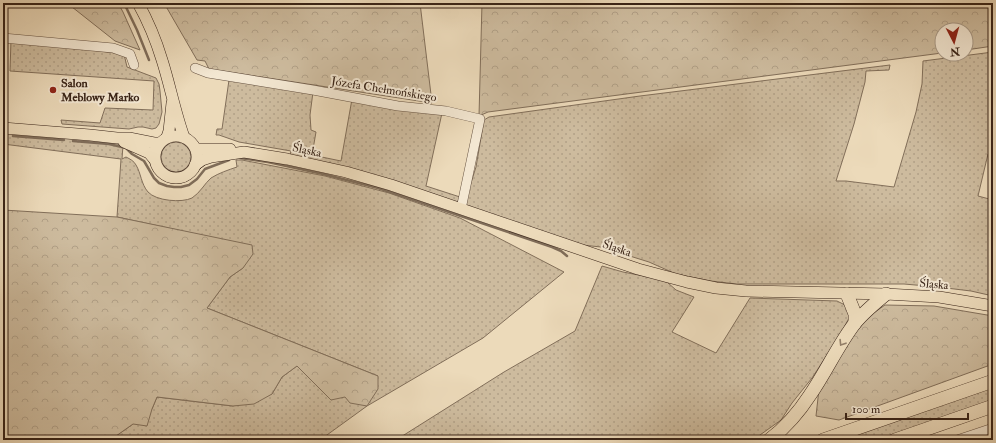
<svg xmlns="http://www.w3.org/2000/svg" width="996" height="443" font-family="'IM FELL Double Pica',serif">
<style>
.grass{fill:url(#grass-dots);stroke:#826f5a}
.forest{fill:url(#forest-crowns);stroke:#826f5a}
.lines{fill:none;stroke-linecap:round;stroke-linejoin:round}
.stream{stroke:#7f6c58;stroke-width:2.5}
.minor-casing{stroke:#655140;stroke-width:10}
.major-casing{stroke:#382317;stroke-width:12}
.highway-casing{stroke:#382317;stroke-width:14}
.minor{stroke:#f3e7d2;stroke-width:9}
.major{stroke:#ecdaba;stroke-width:11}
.highway{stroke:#ecdaba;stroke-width:13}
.oneway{stroke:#927e68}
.poi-dot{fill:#8f2418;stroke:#f3e7d2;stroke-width:1.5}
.labels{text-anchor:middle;stroke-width:4;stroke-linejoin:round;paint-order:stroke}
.poi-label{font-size:12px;font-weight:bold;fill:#382317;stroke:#f3e7d2;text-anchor:start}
.street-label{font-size:12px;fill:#382317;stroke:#f3e7d2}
</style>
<defs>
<pattern id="grass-dots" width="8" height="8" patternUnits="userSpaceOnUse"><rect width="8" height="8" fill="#cdbb9e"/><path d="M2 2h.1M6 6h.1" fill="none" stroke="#b1a087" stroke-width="1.8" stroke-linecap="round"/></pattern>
<pattern id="forest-crowns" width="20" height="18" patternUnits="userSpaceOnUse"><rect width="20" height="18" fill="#cdbb9e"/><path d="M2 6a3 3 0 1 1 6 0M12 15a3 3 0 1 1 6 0" fill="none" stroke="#b1a087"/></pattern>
</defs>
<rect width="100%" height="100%" fill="#ecdaba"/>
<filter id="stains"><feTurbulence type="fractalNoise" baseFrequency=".005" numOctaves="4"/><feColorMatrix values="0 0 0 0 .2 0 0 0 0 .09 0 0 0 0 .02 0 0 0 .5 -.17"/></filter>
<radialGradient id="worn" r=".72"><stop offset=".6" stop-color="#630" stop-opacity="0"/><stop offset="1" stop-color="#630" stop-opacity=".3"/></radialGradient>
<g class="grass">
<path d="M11 40 124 54 127 67 156 78 159 84 160 91 162 112 159 124 156 128 152 129 143 127H138L129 129 62 124 61 120 100 123 105 108 153 110 154 81 10 71Z"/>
<path d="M993 52V155L988 154 978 196 993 200V296L971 291 938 287 904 284H737L711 281 676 274 649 262 601 247 582 245 464 205 476 167 484 120 489 117 640 96 890 65 889 70 866 71 865 82 854 124 836 181H846L894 187 916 112 922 84 923 61Z"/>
<path d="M229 80 313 92 310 115 311 130 316 132 312 155 341 161 352 99 442 113 426 186 460 197 457 203 290 155 291 151 239 142 219 135H216L217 129H222Z"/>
<path d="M3 133C43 136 83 137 123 145L122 159 126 157C130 159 134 161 136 165 141 173 141 184 148 192 156 201 182 203 192 198 200 193 205 183 211 178 219 173 228 170 237 167L236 160H242L325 176 389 193 460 218 564 272 483 338 367 406 320 440H121L116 436 133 424 152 409 157 397 233 406 272 394 282 377 297 366 331 400 378 376 207 308 230 277 243 268 252 246 117 217 121 159 3 144Z"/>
<circle cx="176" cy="157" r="15"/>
<path d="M149 161C154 165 155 170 158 174 168 185 186 183 195 172 197 170 199 167 201 165H205C199 168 197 174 192 178 180 187 163 184 155 173 152 169 151 165 149 161Z"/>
<path d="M602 266 623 272 654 278 667 282 676 290 694 297 672 332 716 353 750 298 837 301 847 306 849 318 840 335 812 378 792 403 781 420 753 440H396L504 372 575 331Z"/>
<path d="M993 386V400L877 440H838Z"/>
</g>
<g class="forest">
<path d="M67 3H118L123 12 140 50 115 41Z"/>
<path d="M164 3H420L432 103 209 69 205 61 197 60Z"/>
<path d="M482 3H993V46L966 50V30H942V53L488 112 479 116Z"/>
<path d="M3 210 117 217 252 245 253 254 243 268 230 277 207 308 378 376V389L367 406 350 403 345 397 331 400 297 366 282 377 272 394 254 404 233 406 157 397 152 409 147 426 133 424 116 436 121 440H3Z"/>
<path d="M885 305 934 306 993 316V364L839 420 816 416 819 389 861 322Z"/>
</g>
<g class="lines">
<g class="stream">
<path d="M124 3 137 30 149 60"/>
<path d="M3 135 5 136"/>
<path d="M13 136 64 140"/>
<path d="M73 141 109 144 126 148 132 154 144 161 154 178 159 183 167 186 174 187H181L189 185 197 179 205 169 229 160"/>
<path d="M240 158 268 162 323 174 378 188 552 247 561 251 567 256"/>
</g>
<g class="minor-casing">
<g id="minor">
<path d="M3 38 113 48 130 54 134 65"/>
<path d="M195 68 208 73 313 90 398 106 446 111 480 119 461 209"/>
<path d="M957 440 993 428"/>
</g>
</g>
<g class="major-casing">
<g id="major">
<path d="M138 3C148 21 156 40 162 60 170 85 175 112 184 137"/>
<path d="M3 128 90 135 117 138H129L154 143H158"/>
<circle cx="176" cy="157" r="21"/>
<path d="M167 137 169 131 172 103"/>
<path d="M124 142 149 153 154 159"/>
<path d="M196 149H230"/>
<path d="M195 165 202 160 211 157 244 152 287 159 346 172 391 185 638 269 687 282 716 288 746 291 886 294 939 297 993 306"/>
</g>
</g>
<g class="highway-casing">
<g id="highway">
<path d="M847 294 855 314V323"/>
<path d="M769 440C785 428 799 412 810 395 826 372 838 345 855 323 864 312 875 303 886 294"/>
<path d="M823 440 993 381"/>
<path d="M895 440 993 406"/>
</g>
</g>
<use href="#minor" class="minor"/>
<use href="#major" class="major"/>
<use href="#highway" class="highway"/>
</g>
<defs><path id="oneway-chevron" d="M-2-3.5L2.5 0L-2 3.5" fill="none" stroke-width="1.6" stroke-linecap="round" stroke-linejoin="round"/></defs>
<use class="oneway" href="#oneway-chevron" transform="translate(842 343) rotate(122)"/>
<circle class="poi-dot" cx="53" cy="90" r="4"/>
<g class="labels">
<g class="poi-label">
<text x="61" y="87">Salon<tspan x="61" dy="14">Meblowy Marko</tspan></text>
</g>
<g class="street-label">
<text transform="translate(384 89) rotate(9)" y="4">Józefa Chełmońskiego</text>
<text transform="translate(307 150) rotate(12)" y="4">Śląska</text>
<text transform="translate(617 248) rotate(19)" y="4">Śląska</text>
<text transform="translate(934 284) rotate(5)" y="4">Śląska</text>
</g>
</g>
<rect width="996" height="443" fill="none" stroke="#ecdaba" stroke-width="16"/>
<rect x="4" y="4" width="988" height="435" fill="none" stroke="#382317" stroke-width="2"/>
<rect x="8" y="8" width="980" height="427" fill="none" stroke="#382317"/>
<g transform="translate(954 42) rotate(174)"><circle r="19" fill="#f3e7d2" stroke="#a89987"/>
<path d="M0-3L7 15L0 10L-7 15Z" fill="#8f2418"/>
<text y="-6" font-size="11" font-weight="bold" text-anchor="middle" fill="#382317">N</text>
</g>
<path d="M846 413v6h122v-6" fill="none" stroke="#382317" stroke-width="2"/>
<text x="852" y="413" font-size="12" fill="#382317" stroke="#f3e7d2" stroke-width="3" paint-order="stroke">100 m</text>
<rect width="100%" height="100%" filter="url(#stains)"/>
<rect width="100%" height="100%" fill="url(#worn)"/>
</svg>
